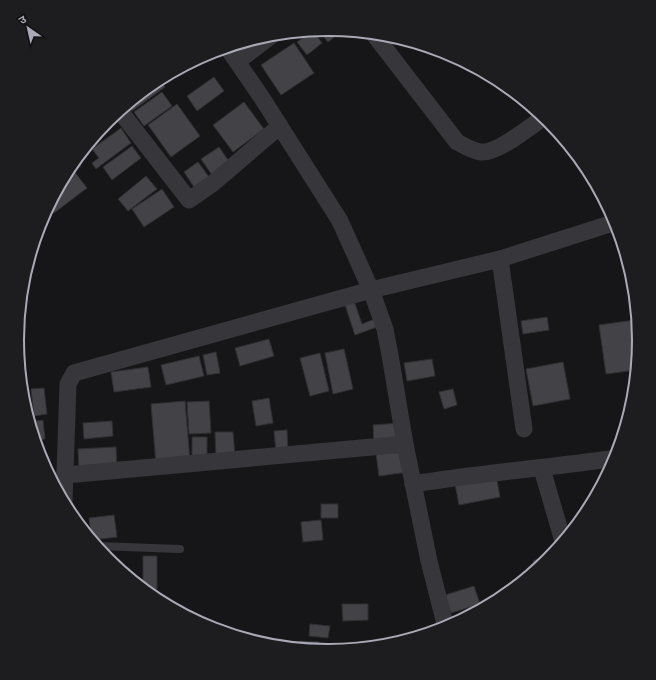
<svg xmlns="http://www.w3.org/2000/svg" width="656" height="680" font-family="'Sofia Sans Condensed','Noto Sans Devanagari',sans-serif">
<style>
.green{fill:#222824}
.building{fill:#434247;stroke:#302f32}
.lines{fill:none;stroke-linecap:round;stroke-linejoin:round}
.service{stroke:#37373b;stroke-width:8}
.minor{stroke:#37373b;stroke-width:17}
.rim{fill:none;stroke:#a9aab5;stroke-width:2}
</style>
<rect width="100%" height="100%" fill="#161517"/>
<path class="green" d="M76 159 82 167 68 171Z"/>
<g class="building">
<path d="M328 29 334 30 338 34 328 42 319 31Z"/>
<path d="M313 31 322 43 307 55 297 42Z"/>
<path d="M294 43 314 73 281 95 261 65Z"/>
<path d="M214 77 224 91 197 111 187 96Z"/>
<path d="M159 79 165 87 132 111 127 105Z"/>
<path d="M162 92 172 106 144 126 134 112Z"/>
<path d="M244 102 264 129 233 152 213 125Z"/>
<path d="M177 104 200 136 171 157 148 125Z"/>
<path d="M121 128 131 143 96 169 92 163 99 158 92 149Z"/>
<path d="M132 146 141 158 112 180 103 167Z"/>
<path d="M219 147 230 163 212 175 201 159Z"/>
<path d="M198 162 209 177 194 187 184 172Z"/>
<path d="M70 166 87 188 54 213 49 206Z"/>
<path d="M146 176 157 189 128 211 118 199Z"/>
<path d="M162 189 174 207 144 227 132 209Z"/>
<path d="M354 301 362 324 375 319 377 327 355 335 345 305Z"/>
<path d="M547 317 549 330 523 334 521 321Z"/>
<path d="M635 320 638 345 636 370 606 374 599 325Z"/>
<path d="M269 339 274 356 240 366 235 348Z"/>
<path d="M344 349 353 389 333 394 325 353Z"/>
<path d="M216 352 220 373 207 375 203 355Z"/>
<path d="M320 353 329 391 310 396 300 358Z"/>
<path d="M199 356 204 376 166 385 161 365Z"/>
<path d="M432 359 435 376 407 381 404 363Z"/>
<path d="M563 362 570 399 533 406 526 369Z"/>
<path d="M148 367 151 387 114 392 111 372Z"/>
<path d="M44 388 47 414 34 416 31 389Z"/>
<path d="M453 389 457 405 444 409 439 392Z"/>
<path d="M269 398 273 423 256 426 252 401Z"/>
<path d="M185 401 190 461 156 464 151 404Z"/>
<path d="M209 401 211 433 189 434 187 402Z"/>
<path d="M43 420 45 439 35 440 29 422Z"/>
<path d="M112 421 113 436 84 439 83 423Z"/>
<path d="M400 423 401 440 374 442 373 425Z"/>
<path d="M287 430 288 452 276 453 274 431Z"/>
<path d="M215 432H233L235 456 216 457Z"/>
<path d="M192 437H207V461L192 460Z"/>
<path d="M116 447 117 469 79 471 78 449Z"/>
<path d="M405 449 408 472 379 476 376 453Z"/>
<path d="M54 471 55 485 48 472Z"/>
<path d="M496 475 500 497 459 505 455 484Z"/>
<rect x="321" y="504" width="17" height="14"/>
<path d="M114 515 117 537 92 540 89 518Z"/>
<path d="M321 520 323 540 303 542 301 522Z"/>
<path d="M553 553 548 560 536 570 533 561Z"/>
<path d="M143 556H157V589L143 588Z"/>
<path d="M474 586 480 604 451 613 445 595Z"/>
<path d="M342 604H368V620L343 621Z"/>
<path d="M310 624 330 626 328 638 309 636Z"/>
<path d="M300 641 319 642V650L299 648Z"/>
</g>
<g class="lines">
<path class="service" d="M96 546 180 549"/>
<g class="minor">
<path d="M373 33 457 142C465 146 472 151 481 152 497 154 531 126 544 117"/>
<path d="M227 47 262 98 340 221 371 290 385 329 390 355 405 444 429 561 446 628"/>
<path d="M238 61 272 35"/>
<path d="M120 111 189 200 212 184 280 126"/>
<path d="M500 259 524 429"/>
<path d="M542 469 563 541"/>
<path d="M66 475 405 444"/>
<path d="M413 484C481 473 548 468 616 458"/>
<path d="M64 502 68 384 74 373 371 290 500 259 616 222"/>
</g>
</g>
<path d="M0 0H656V680H0ZM24 340a304 304 0 1 1 608 0a304 304 0 1 1-608 0Z" fill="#1d1c1f" fill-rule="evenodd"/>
<path class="rim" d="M24 340a304 304 0 1 1 608 0a304 304 0 1 1-608 0Z"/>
<g transform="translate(28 28) rotate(326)" stroke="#111012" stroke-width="3" paint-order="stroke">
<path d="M0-3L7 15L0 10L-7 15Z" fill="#a9aab5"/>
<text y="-6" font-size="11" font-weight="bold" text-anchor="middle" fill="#a9aab5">उ</text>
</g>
</svg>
